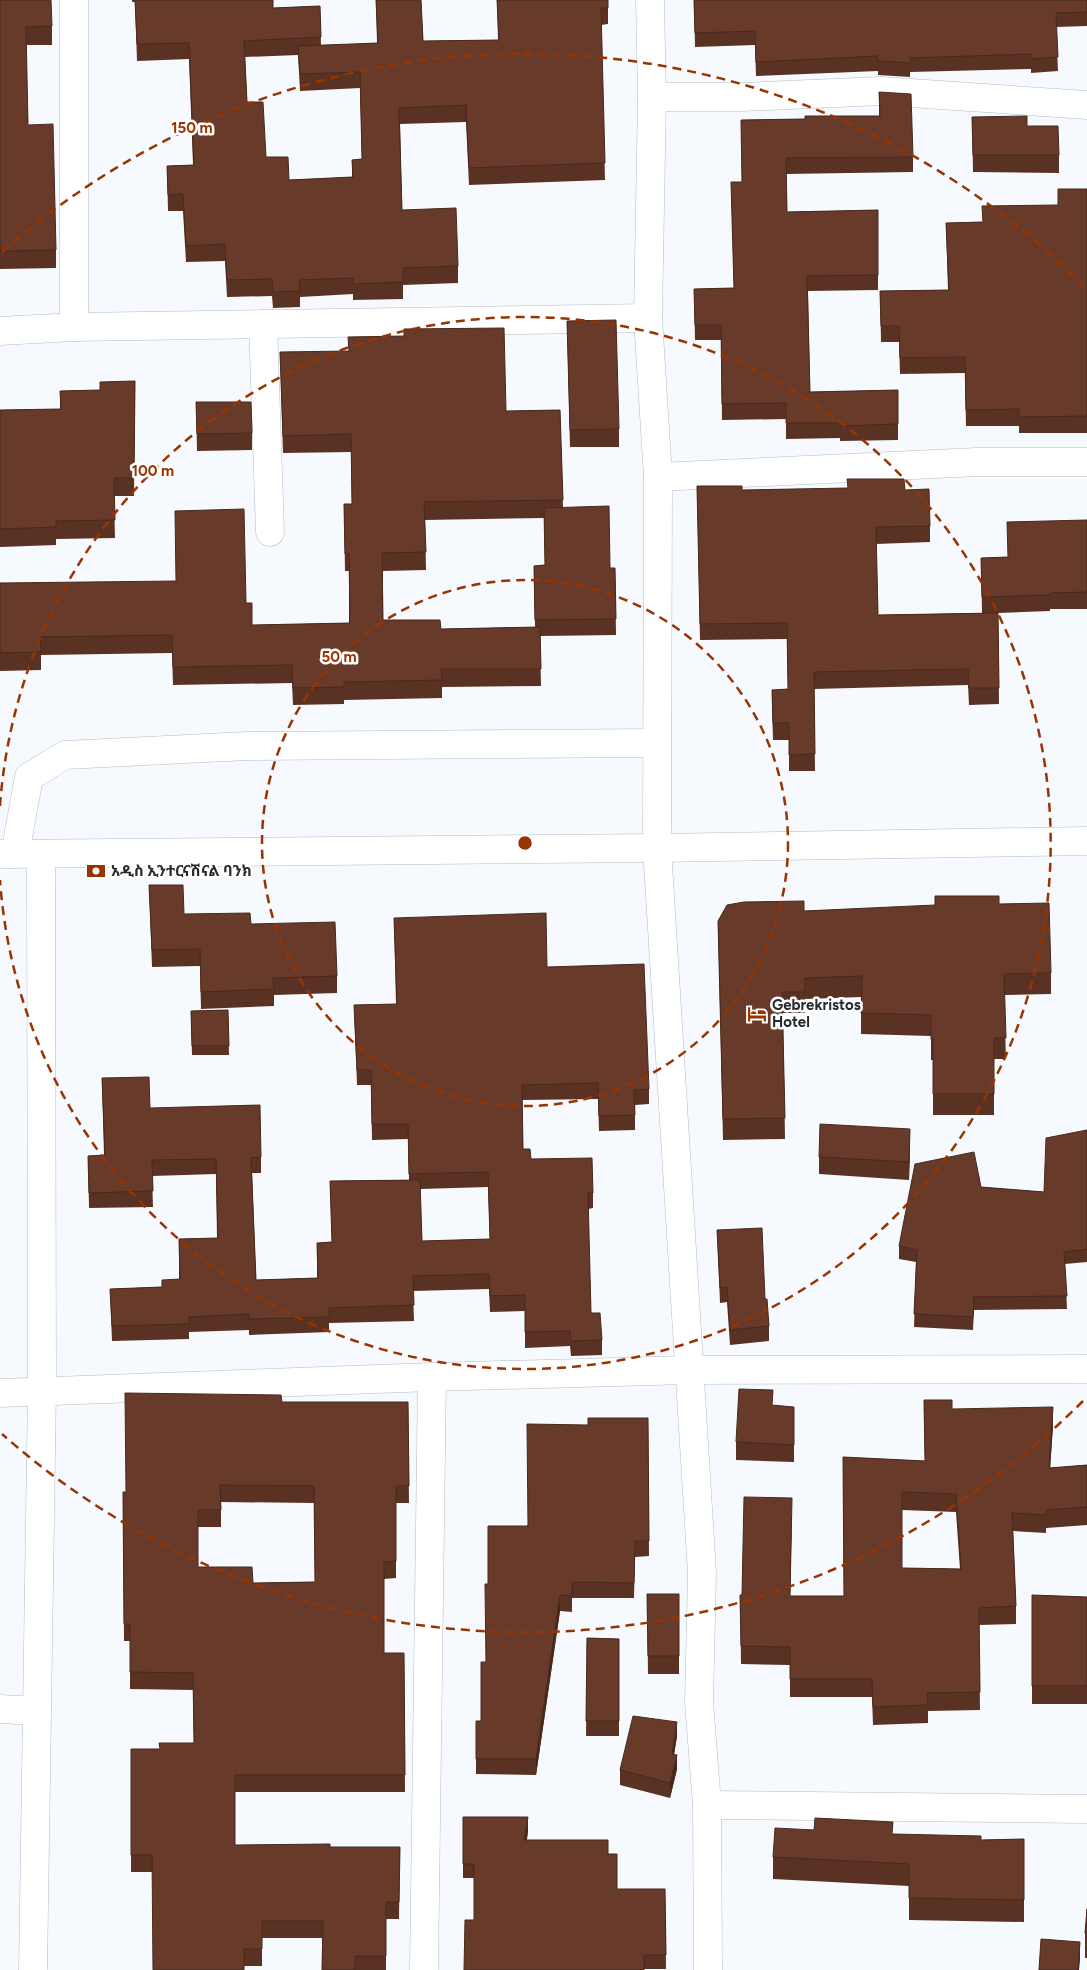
<svg xmlns="http://www.w3.org/2000/svg" width="1087" height="1970" font-family="Figtree,'Noto Sans Ethiopic',sans-serif">
<style>
.lines{fill:none;stroke-linecap:round;stroke-linejoin:round}
.minor-casing{stroke:#b2bdc6;stroke-width:29}
.tertiary-casing{stroke:#b2bdc6;stroke-width:29}
.minor{stroke:#fff;stroke-width:28}
.tertiary{stroke:#fff;stroke-width:28}
.wall{fill:#593223;fill-rule:evenodd}
.shaded-wall{fill:#48291d}
.building{fill:#673a29;stroke:#48291d;fill-rule:evenodd}
.ring{fill:none;stroke:#993401;stroke-width:2.5;stroke-dasharray:9 6}
.labels{text-anchor:middle;stroke-width:5;stroke-linejoin:round;paint-order:stroke}
.poi-label{font-size:15px;font-weight:bold;fill:#262a2d;stroke:#fff;text-anchor:start}
.centre{fill:#993401;stroke:#fff;stroke-width:2.5}
.ring-label{font-size:15px;text-anchor:middle;font-weight:bold;fill:#993401;stroke:#fff;stroke-width:5;stroke-linejoin:round;paint-order:stroke}
</style>
<rect width="100%" height="100%" fill="#f6fafe"/>
<g class="lines">
<g class="minor-casing">
<g id="minor">
<path d="M650 0 652 97 648 318 658 477 657 848 702 1573 699 1702 707 1805 708 1970"/>
<path d="M652 97H742L881 91 1087 105"/>
<path d="M263 324 270 532"/>
<path d="M74 327V0"/>
<path d="M0 331 74 327 648 318"/>
<path d="M658 477 977 462H1087"/>
<path d="M15 854 29 777 65 755 247 746 657 743"/>
<path d="M0 1393 432 1377 688 1370 1087 1369"/>
<path d="M0 1709 37 1711"/>
<path d="M707 1805 1087 1809"/>
<path d="M424 1970 432 1377"/>
</g>
</g>
<g class="tertiary-casing">
<g id="tertiary">
<path d="M0 854 657 848 1087 841"/>
<path d="M33 1970 42 1390 41 854"/>
</g>
</g>
<use href="#minor" class="minor"/>
<use href="#tertiary" class="tertiary"/>
</g>
<g class="wall">
<path d="M0 0 52 26V45H26L28 125 56 250V268L0 269Z"/>
<path d="M132 0H273V8L320 6 321 46 377 43 376 0H421L423 41 498 40 497 0H608V24L601 25 605 180 469 185 466 122 400 124 402 210 458 266V283L403 285V299L353 300V294L300 297V307L273 308 272 296 227 297 225 261 186 262 183 211H168L167 166 193 165 189 59 137 61 135 2H132ZM298 55 300 91 360 88 362 159 352 160V177L289 180 266 157 247 102 245 57Z"/>
<path d="M694 0H1087V26L1056 27 1058 71 1031 73V69L910 72V77L878 75V71L756 76 755 45 695 47Z"/>
<path d="M879 92 913 157V172L786 174 787 212 878 210V290L808 291 810 392 898 390V440L840 441V438L786 439V419L722 420 721 340H695L694 289 734 288 731 182H742L741 120 805 119 879 116Z"/>
<path d="M972 117 1027 126 1059 155V173L973 172Z"/>
<path d="M1087 189V433H1019V426H966L965 373 900 374 899 342H881L880 291 948 290 946 223 982 222 1058 205Z"/>
<path d="M567 321 619 429V447H570Z"/>
<path d="M280 352 506 411 560 410 563 507 610 568H615L616 635 540 636 541 686 442 687V698L344 700V704L293 705 292 683 173 685 172 653 41 655V670L0 671V583L246 603 252 625 349 623V571H345L344 504H352L351 452 283 453ZM544 518 545 565 534 566 535 627 441 629 383 620V571L426 570 425 520Z"/>
<path d="M135 381 134 496H114L115 538 56 539V545L0 547V410L60 409V391L100 390Z"/>
<path d="M196 402 252 433V450L197 451Z"/>
<path d="M697 486 742 490H905L930 526V542L876 544 878 615 982 613 981 558 1008 557 1087 520V609H1050V611L998 613 999 704 969 705 968 685 814 689 815 771H789V740H773L772 706V690L788 689 787 639 700 640Z"/>
<path d="M149 885 184 914 251 924 337 976V993L274 995V1006L201 1009 200 966 152 967Z"/>
<path d="M999 904 1051 973V994L1004 995 1006 1059H994V1115H933V1060H931V1036L861 1034V997L805 999V1013H783L785 1139 723 1140 718 921 804 911Z"/>
<path d="M394 918 547 967 649 1089V1104L635 1105V1130L599 1131 598 1099 522 1100 523 1149 531 1159 593 1193V1208L588 1209 591 1313 602 1340V1355L571 1356 570 1346 525 1348V1311L490 1312 489 1289 413 1291 414 1321 329 1323V1332L249 1335V1330L189 1332V1339L112 1341 110 1289 162 1287 179 1279V1239L217 1238 216 1174 152 1176 153 1207 89 1208 88 1156 104 1155 102 1078 150 1108 261 1157V1173H252L256 1280 317 1278V1243L332 1242 330 1181 409 1180 408 1139 372 1140 371 1085H357L354 1005 396 1004ZM488 1187 490 1239 422 1241 420 1189Z"/>
<path d="M228 1010 229 1055H192L191 1011Z"/>
<path d="M1087 1130V1262L1065 1264 1067 1309 974 1310 973 1330 914 1327 916 1262 899 1259V1246L981 1187 1044 1192Z"/>
<path d="M910 1147 909 1180 819 1174V1157Z"/>
<path d="M717 1230 765 1299 769 1326V1341L730 1345 727 1302 720 1303Z"/>
<path d="M924 1400 952 1409 1053 1425 1050 1468 1087 1465V1525L1046 1528V1533L1013 1531 1016 1606V1624L979 1625 980 1710 928 1711V1723L873 1725 872 1697H790V1665L741 1664 740 1595H742L792 1516 790 1596H844L843 1457 925 1461ZM902 1510 956 1512 960 1569 902 1568Z"/>
<path d="M282 1402H408L409 1503H396V1578L384 1579V1653H404L405 1792H235V1845L330 1847H400L399 1919H386V1970H322V1938H262V1966H244L152 1872H131V1749H159L194 1743 193 1690 130 1689V1641H124L123 1492H126ZM221 1502 314 1503 315 1582 253 1583 198 1567V1527H221Z"/>
<path d="M773 1405 794 1424V1462L736 1460V1442Z"/>
<path d="M648 1418 649 1556 635 1557 634 1598H572V1612L560 1611 536 1775 476 1774V1721H481L486 1662 488 1584 527 1526 588 1425Z"/>
<path d="M647 1594H679V1674H648Z"/>
<path d="M1032 1595 1087 1597V1704H1032Z"/>
<path d="M587 1638 619 1639V1736H586Z"/>
<path d="M677 1736 674 1754 677 1769 670 1798 620 1785V1770Z"/>
<path d="M463 1817 528 1831 527 1840 608 1854 617 1889H665L666 1969H644L474 1920V1878H463Z"/>
<path d="M893 1834 981 1840 1024 1839V1922L909 1920V1886L773 1879V1857Z"/>
<path d="M1087 1909V1958H1085V1933Z"/>
</g>
<g class="shaded-wall">
<path d="M910 1129V1147L909 1180V1162Z"/>
<path d="M1053 1407V1425L1049 1486V1468Z"/>
<path d="M560 1595V1611L536 1775V1759Z"/>
<path d="M677 1722V1736L672 1768V1754Z"/>
<path d="M677 1755V1769L670 1798V1783Z"/>
<path d="M528 1817V1831L524 1854V1840Z"/>
<path d="M1080 1942V1960L1079 1970H1078Z"/>
</g>
<g class="building">
<path d="M0 0H51L52 26 26 27 28 125 53 124 56 250 0 251Z"/>
<path d="M135 0H273V8L320 6 321 37 244 41 247 102H263L266 157H288L289 180 353 177 352 160 362 159 360 72 300 74 298 46 378 43 376 0H421L423 41 499 40 497 0H608V8H601L605 163 469 168 466 105 399 108 402 210 456 208 458 266 403 268V282L353 284V278L299 280 300 291 273 292 272 279 227 280 225 244 186 246 183 194 168 195 167 166 194 165 189 43 137 44Z"/>
<path d="M694 0H1087V12L1056 13 1058 57 1031 59V54L910 58V63L878 61V56L756 62 755 31 695 33Z"/>
<path d="M879 92 911 94 913 157 786 158 787 212 878 210V275L807 276 810 392 898 390V424L840 426V423H786V403L722 404 721 325H695L694 289 734 288 731 182H742L741 120 805 119V116H880Z"/>
<path d="M1027 116V126H1058L1059 155H973L972 117Z"/>
<path d="M1058 189H1087V416L1019 417V409L966 410 965 357 900 358 899 326H881L880 291 949 290 946 223 983 222 982 206 1058 205Z"/>
<path d="M616 320 619 429 570 430 567 321Z"/>
<path d="M504 328 506 411 560 410 563 500 424 502 426 552 382 553 383 620H440L441 629 540 627 541 669H441L442 680 344 682V687L293 688 292 665 173 667 172 635 40 637 41 652 0 653V583L176 581 175 511 244 509 246 603H252V625L350 623 349 554H345L344 504H352L351 434 283 436 280 352 349 351 348 337 404 336V329Z"/>
<path d="M135 381 134 478H114L115 520 56 521V527L0 529V410L61 409 60 391 100 390V382Z"/>
<path d="M196 402H251L252 433 197 434Z"/>
<path d="M847 479H904L905 490 929 489 930 526 876 527 878 615 998 613 999 688H969L968 669 814 672 815 754 789 755V723H773L772 690 788 689 787 623 700 624 697 486H742V490L848 488Z"/>
<path d="M609 506 610 568H615L616 619 535 620 534 566 545 565 544 508Z"/>
<path d="M1087 520V592L1050 593V595L982 597 981 558 1008 557 1007 522Z"/>
<path d="M149 885H183L184 914 250 913 251 924 335 922 337 976 273 978 274 989 201 992 200 949 152 950Z"/>
<path d="M935 896H999V904L1049 903 1051 973 1004 974 1006 1038H994V1094H933V1039H931V1015L861 1013 862 976 805 978V992H782L785 1118 723 1119 718 921 727 905 744 902 804 901V911L935 905Z"/>
<path d="M546 913 547 967 644 964 649 1089 634 1090 635 1115 599 1116 598 1083 522 1085 523 1149H530L531 1159 592 1158 593 1193H588L591 1313H600L602 1340 571 1341 570 1331 525 1332V1295L490 1296 489 1274 413 1276 414 1305 329 1308V1317L249 1319V1314L189 1317V1324L112 1326 110 1289 162 1287V1280L180 1279 179 1239 218 1238 216 1159 152 1160 153 1191 89 1193 88 1156 105 1155 102 1078 149 1077 150 1108 260 1105 261 1157 251 1158 256 1280 318 1278 317 1243 332 1242 330 1181 420 1180 422 1241 490 1239 488 1172 409 1174 408 1124H372L371 1070H357L354 1005 397 1004 394 918Z"/>
<path d="M228 1010 229 1046H192L191 1011Z"/>
<path d="M820 1124 910 1129 909 1162 819 1157Z"/>
<path d="M1087 1130V1249L1064 1252 1067 1296 974 1297 973 1317 914 1314 917 1250 899 1246 915 1164 974 1152 981 1187 1044 1192 1046 1138Z"/>
<path d="M762 1228 765 1299H767L769 1326 730 1330 727 1287 720 1288 717 1230Z"/>
<path d="M739 1389 773 1390 772 1405 794 1407V1445L736 1442Z"/>
<path d="M125 1393 281 1395 282 1402H408L409 1486H396V1561L384 1562V1653H404L405 1775H235V1845L330 1844V1847H400L399 1902H386V1956H355V1970H322L323 1921H262V1949H244V1970H153L152 1855H131V1749H160L159 1743H194L193 1673 130 1672V1624H124L123 1492H126ZM220 1485 314 1486 315 1582 253 1583 252 1567H198V1510H221Z"/>
<path d="M924 1400H952V1409L1053 1407 1049 1468 1087 1465V1507L1046 1510V1515L1012 1513 1016 1606 979 1608 980 1692 927 1693 928 1705 873 1707 872 1679H790V1647L741 1646 740 1595H742L744 1497 792 1498 790 1596H844L843 1457 925 1461ZM902 1492 956 1494 961 1569 902 1568Z"/>
<path d="M588 1418H648L649 1541H635L634 1583 572 1582V1596L560 1595 536 1759H476V1721H481V1662H486L485 1584H488V1526H528L527 1424 588 1425Z"/>
<path d="M647 1594H679V1656H648Z"/>
<path d="M1032 1595 1087 1597V1686H1032Z"/>
<path d="M587 1638 619 1639V1721H586Z"/>
<path d="M633 1716 677 1722 672 1754 677 1755 670 1783 620 1770Z"/>
<path d="M463 1817H528L524 1840H608V1854H617V1889H665L666 1955H644V1970H464L465 1920H474V1864H463Z"/>
<path d="M815 1818 893 1822 892 1834 981 1836V1840L1024 1839V1900L909 1898V1864L773 1857 775 1828 814 1830Z"/>
<path d="M1087 1909V1933H1085Z"/>
<path d="M1041 1939 1080 1942 1078 1970H1039Z"/>
</g>
<g class="ring">
<circle cx="525" cy="843" r="263"/>
<path d="M0 806A526 526 0 1 1 0 880"/>
<path d="M1083 1401A789 789 0 0 1 2 1434M2 252A789 789 0 0 1 1083 285"/>
</g>
<defs>
<g id="bank-bare" transform="scale(1.5)"><path d="M-6-4H6V4H-6ZM0-2.3a2.3 2.3 0 1 0 0 4.6a2.3 2.3 0 1 0 0-4.6Z" fill="#993401" stroke="#fff" stroke-width="2.5" paint-order="stroke"/></g>
<g id="hotel-bare" transform="scale(1.5)"><path d="M-6-4.5h1.5V1H6V5H4.5V3h-9V5H-6ZM-4 0a1.8 1.8 0 1 1 3.6 0ZM.5 0V-2.5h3Q6-2.5 6 0Z" fill="#993401" stroke="#fff" stroke-width="2.5" paint-order="stroke"/></g>
</defs>
<g fill-rule="evenodd">
<use href="#bank-bare" x="96" y="871"/>
<use href="#hotel-bare" x="757" y="1014"/>
</g>
<g class="labels">
<g class="poi-label">
<text x="111" y="876">አዲስ ኢንተርናሽናል ባንክ</text>
<text x="772" y="1010">Gebrekristos<tspan x="772" dy="17">Hotel</tspan></text>
</g>
</g>
<circle cx="525" cy="843" r="8" class="centre"/>
<g class="ring-label">
<text x="192" y="133">150 m</text>
<text x="153" y="476">100 m</text>
<text x="339" y="662">50 m</text>
</g>
</svg>
